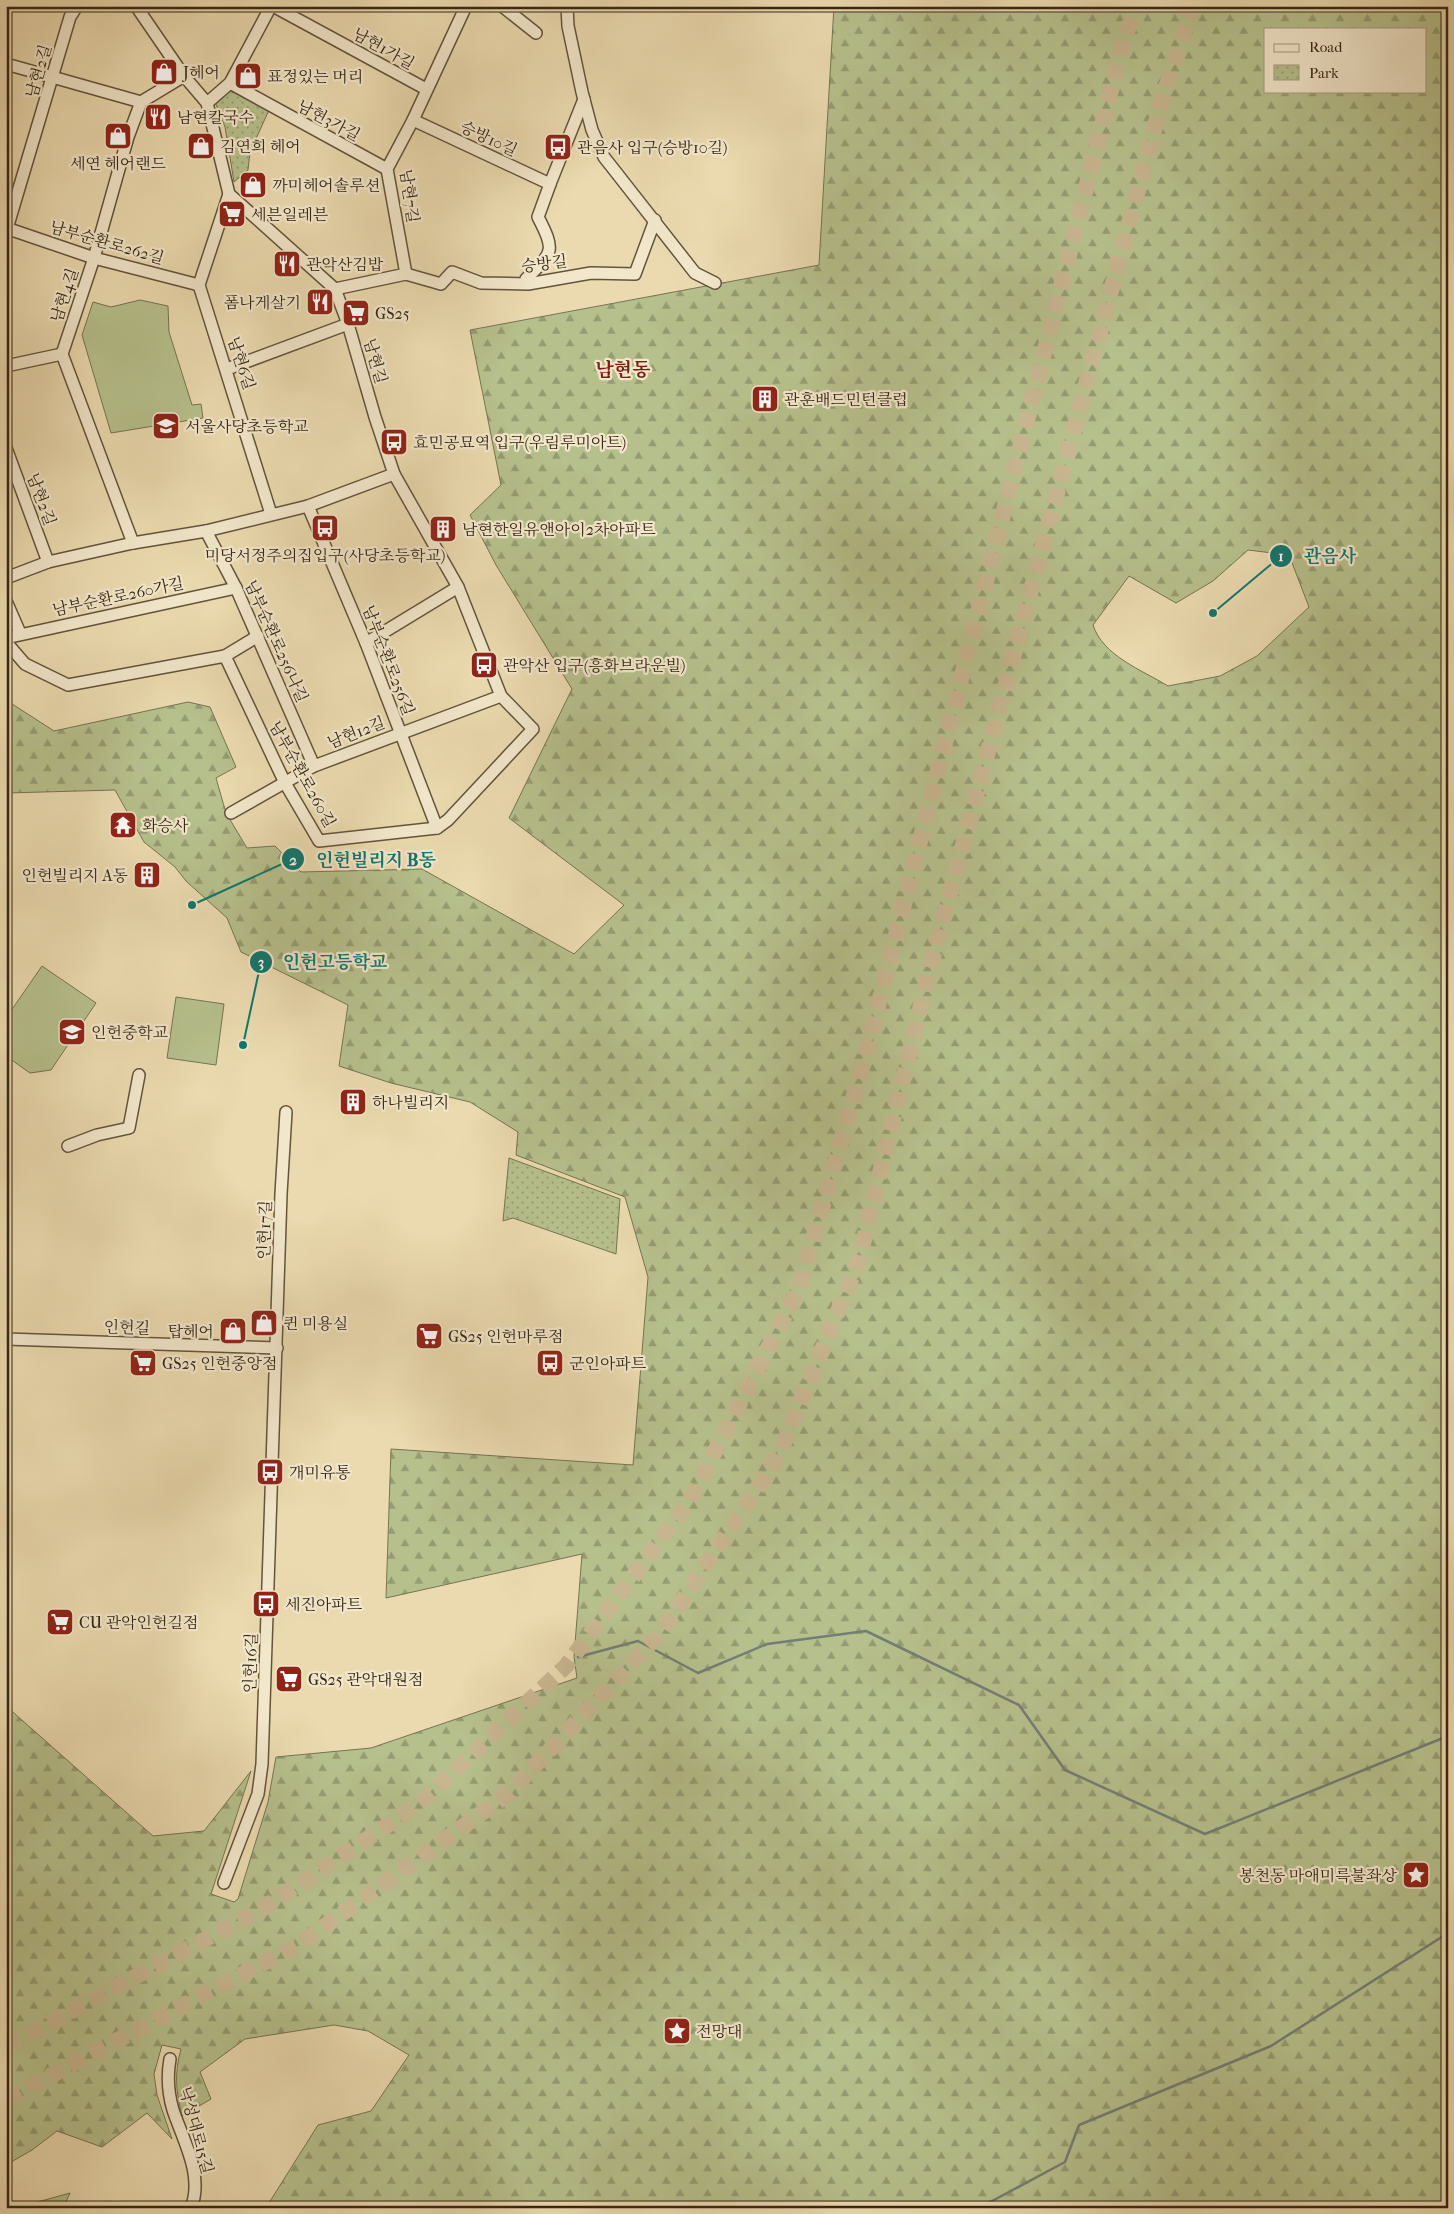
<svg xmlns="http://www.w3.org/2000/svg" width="1454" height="2214" font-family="'IM FELL French Canon','Noto Serif KR',serif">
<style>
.forest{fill:url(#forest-firs);stroke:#767450;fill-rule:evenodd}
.park{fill:url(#park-dots);stroke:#767450}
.pitch{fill:#b6c08c;stroke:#767450}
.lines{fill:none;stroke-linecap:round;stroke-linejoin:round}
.stream{stroke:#737e74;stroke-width:2.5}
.highway-tunnel{stroke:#c7b690;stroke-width:16;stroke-dasharray:16 8;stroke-linecap:butt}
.minor-casing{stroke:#63543c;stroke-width:14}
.minor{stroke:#f2e7cb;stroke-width:11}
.labels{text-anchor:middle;stroke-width:4.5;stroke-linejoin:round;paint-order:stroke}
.street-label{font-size:16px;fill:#362715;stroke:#f2e7cb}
.poi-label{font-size:16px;fill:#362715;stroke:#f2e7cb;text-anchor:start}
.quarter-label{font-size:19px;font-weight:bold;fill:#7a1f14;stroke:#f2e7cb}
.leader{fill:none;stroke:#0f766e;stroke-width:2}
.callout-dot{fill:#0f766e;stroke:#f2e7cb;stroke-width:2}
.mark-label{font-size:15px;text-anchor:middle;font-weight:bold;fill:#fff}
.callout-label{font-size:18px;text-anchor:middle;font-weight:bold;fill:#0f766e;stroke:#f2e7cb;stroke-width:4.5;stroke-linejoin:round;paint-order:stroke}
</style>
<defs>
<pattern id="forest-firs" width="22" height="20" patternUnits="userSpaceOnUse" patternTransform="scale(1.25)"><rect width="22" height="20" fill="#b6c08c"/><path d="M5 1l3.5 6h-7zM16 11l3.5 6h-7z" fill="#959c71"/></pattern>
<pattern id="park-dots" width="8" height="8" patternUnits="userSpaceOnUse" patternTransform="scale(1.25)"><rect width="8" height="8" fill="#b6c08c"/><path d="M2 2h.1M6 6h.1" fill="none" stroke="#959c71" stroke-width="1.8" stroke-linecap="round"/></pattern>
</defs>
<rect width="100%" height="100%" fill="#ebdaaf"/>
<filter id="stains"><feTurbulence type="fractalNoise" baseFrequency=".004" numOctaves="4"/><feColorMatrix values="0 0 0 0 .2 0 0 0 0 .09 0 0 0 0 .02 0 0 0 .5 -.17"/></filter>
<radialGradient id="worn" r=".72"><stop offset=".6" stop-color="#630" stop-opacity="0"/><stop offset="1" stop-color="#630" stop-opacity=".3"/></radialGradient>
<g class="forest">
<path d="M834 6H1448V2208H262L267 2206 318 2125 371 2111 409 2055 368 2031 334 2025 245 2039 200 2072 211 2099 182 2116C176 2091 174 2074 181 2049L162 2045 154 2074 157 2095 172 2139 147 2113 102 2147 57 2131 32 2150 6 2165V1706L153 1836 204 1831 251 1771 211 1894 234 1902 238 1899 268 1802 276 1757 371 1748 577 1678 574 1657 582 1554 386 1598 391 1449 633 1465 648 1277 625 1197 516 1155 518 1132 470 1102 391 1083 339 1066 348 1005 241 952 227 918 186 881 175 867 144 842 115 790 6 793V700L54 731 188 702 210 707 236 767 216 778 226 813 247 848 275 846 301 872 422 869 574 954 624 905 509 818 572 689 496 565 470 515 501 485 470 330 819 265ZM1265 29H1425V91H1265ZM1248 550 1289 555 1309 607 1257 656 1220 676 1168 686C1142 670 1103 656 1093 625L1129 576 1176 603 1213 581Z"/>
<path d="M70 2193 63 2208H16Z"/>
</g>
<g class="park">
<path d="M231 88 269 110 250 152 248 170 234 182 225 127 215 102Z"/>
<path d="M509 1158 620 1199 616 1254 513 1218 503 1221Z"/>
</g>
<g class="pitch">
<path d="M140 300 168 306 169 332 192 405 201 404 203 418 111 433 82 335 93 302 111 307Z"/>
<path d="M42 966 96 1003 51 1070 30 1073 6 1056V1018Z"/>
<path d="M176 997 224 1004 216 1065 167 1058Z"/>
</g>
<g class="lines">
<g class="stream">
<path d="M578 1657 638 1641 698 1673 767 1644 866 1631 1019 1705 1065 1770 1205 1834 1448 1736"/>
<path d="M979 2208 1065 2162 1079 2125 1271 2046 1448 1933"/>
</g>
<g class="highway-tunnel">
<path d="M6 2046 262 1909 418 1805 566 1666 689 1502 799 1288 864 1061 1123 43 1136 6"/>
<path d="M6 2099 300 1944 508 1794 663 1630 779 1455 859 1260 928 976 1162 100 1192 6"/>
</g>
<g class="minor-casing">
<g id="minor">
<path d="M273 6 426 89"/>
<path d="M502 6 536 33"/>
<path d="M567 6 568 26 582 92 592 130 604 157 695 273 715 283"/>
<path d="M6 64 141 102"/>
<path d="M230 83 387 169"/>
<path d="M207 103 230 83 271 6"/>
<path d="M413 120 550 184 584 99"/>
<path d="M229 194 199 285 271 514"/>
<path d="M6 228 94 258 199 285"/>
<path d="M6 232 70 17 77 6"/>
<path d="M406 274 441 284 452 272 481 283 528 284 591 273 635 274 655 220"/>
<path d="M526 279C553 252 556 252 538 217L550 184"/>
<path d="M335 289 406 274 387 169 413 120 466 6"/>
<path d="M6 366 62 354"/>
<path d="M227 369 348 324"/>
<path d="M6 448 48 562"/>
<path d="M308 506 366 643 437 828"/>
<path d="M206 531 236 588 314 766"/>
<path d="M133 543 62 354 94 258 128 137 141 102 184 76"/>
<path d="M6 578 48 562 133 543 206 531 308 506 394 474"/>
<path d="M6 601 20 633"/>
<path d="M6 638 236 588"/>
<path d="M6 642 25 664 68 685 225 656 285 783 319 841 437 828 448 820 533 729 501 696 458 587 394 474 375 417 348 324 335 289 229 194 207 103 184 76 136 6"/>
<path d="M366 643 458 587"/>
<path d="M225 656 258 636"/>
<path d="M231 813 314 766 501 696"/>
<path d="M68 1146 97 1135 129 1128 139 1075"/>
<path d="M6 1339 277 1348"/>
<path d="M224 1883 258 1794 262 1764 281 1194 286 1112"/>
<path d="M170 2059C167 2076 168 2093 173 2110 183 2140 204 2176 191 2208"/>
</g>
</g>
<use href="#minor" class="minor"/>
</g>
<defs>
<g id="shop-square" transform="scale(1.4375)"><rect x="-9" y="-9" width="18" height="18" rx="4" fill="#8f2418" stroke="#f2e7cb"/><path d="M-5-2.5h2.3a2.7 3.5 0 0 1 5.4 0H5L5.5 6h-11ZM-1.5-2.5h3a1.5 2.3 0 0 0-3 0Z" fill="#fff"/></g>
<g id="restaurant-square" transform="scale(1.4375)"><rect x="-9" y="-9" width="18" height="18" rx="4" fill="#8f2418" stroke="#f2e7cb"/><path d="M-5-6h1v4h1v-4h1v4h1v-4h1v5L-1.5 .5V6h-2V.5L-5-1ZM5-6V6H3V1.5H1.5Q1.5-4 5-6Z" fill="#fff"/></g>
<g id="bus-square" transform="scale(1.4375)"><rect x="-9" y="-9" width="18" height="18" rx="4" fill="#8f2418" stroke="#f2e7cb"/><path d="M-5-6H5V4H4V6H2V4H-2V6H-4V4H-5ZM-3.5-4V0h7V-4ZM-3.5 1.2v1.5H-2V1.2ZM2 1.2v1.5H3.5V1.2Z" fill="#fff"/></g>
<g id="supermarket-square" transform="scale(1.4375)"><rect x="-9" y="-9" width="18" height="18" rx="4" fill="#8f2418" stroke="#f2e7cb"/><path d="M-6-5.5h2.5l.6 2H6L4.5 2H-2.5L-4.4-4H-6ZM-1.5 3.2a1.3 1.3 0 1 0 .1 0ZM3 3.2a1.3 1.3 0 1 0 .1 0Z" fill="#fff"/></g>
<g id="building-square" transform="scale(1.4375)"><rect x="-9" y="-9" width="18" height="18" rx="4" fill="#8f2418" stroke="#f2e7cb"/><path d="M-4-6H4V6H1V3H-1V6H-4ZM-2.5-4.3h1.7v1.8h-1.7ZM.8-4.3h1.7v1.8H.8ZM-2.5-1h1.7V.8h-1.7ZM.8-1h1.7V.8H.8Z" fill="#fff"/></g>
<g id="school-square" transform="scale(1.4375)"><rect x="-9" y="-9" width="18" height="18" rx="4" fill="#8f2418" stroke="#f2e7cb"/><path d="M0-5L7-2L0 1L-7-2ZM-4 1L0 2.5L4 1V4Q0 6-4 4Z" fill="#fff"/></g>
<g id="temple-square" transform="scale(1.4375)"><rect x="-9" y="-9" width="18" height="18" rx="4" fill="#8f2418" stroke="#f2e7cb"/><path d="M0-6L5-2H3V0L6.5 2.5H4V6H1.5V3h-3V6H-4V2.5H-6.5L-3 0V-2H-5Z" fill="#fff"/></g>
<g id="sight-square" transform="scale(1.4375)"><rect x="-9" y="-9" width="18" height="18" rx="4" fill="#8f2418" stroke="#f2e7cb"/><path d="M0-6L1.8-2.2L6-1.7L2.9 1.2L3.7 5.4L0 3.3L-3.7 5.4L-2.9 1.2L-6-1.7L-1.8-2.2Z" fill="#fff"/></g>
</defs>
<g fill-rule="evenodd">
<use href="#shop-square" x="164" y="72"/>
<use href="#shop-square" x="248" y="76"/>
<use href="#restaurant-square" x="158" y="117"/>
<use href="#shop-square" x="118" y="136"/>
<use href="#shop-square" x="201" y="146"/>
<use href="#bus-square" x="558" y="147"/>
<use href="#shop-square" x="253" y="185"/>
<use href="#supermarket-square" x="232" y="214"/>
<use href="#restaurant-square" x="287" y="264"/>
<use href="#restaurant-square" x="320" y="302"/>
<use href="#supermarket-square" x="356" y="313"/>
<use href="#building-square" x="765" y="399"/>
<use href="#school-square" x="166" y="426"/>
<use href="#bus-square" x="394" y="442"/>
<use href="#bus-square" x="325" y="528"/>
<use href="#building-square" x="443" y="529"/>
<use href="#bus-square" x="484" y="665"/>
<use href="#temple-square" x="123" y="825"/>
<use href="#building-square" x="147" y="875"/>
<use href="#school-square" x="72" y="1032"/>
<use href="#building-square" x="353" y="1102"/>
<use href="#shop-square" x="264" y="1323"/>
<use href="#shop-square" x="233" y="1331"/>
<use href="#supermarket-square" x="429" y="1336"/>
<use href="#supermarket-square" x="143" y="1363"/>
<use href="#bus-square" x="550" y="1363"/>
<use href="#bus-square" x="270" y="1472"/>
<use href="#bus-square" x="266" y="1604"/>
<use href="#supermarket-square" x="60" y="1622"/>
<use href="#supermarket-square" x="289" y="1679"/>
<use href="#sight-square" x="1416" y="1875"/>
<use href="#sight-square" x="677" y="2031"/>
</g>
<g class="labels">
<g class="street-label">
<text transform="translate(384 48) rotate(29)" y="6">남현1가길</text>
<text transform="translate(38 71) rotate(-74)" y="6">남현2길</text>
<text transform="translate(329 120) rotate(28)" y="6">남현3가길</text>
<text transform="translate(489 138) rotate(25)" y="6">승방10길</text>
<text transform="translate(410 196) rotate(82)" y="6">남현7길</text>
<text transform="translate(107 242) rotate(16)" y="6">남부순환로262길</text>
<text transform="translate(544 263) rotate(-7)" y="6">승방길</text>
<text transform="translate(64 295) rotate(-72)" y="6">남현4길</text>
<text transform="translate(376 361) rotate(74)" y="6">남현길</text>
<text transform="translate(242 363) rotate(72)" y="6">남현6길</text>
<text transform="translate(42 499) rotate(70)" y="6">남현2길</text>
<text transform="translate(118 596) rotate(-12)" y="6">남부순환로260가길</text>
<text transform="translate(277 641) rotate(66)" y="6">남부순환로256나길</text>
<text transform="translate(389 660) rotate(69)" y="6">남부순환로256길</text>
<text transform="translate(356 732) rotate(-21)" y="6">남현12길</text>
<text transform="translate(303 774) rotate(61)" y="6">남부순환로260길</text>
<text transform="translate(264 1230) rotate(-88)" y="6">인헌17길</text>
<text transform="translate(127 1327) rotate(2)" y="6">인헌길</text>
<text transform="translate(250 1663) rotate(-88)" y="6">인헌16길</text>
<text transform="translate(197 2130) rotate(75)" y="6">낙성대로15길</text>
</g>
<g class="poi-label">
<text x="183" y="78">J헤어</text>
<text x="267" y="82">표정있는 머리</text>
<text x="177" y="123">남현칼국수</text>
<text x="220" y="152">김연희 헤어</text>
<text x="577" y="153">관음사 입구(승방10길)</text>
<text x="118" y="169" text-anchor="middle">세연 헤어랜드</text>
<text x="272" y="191">까미헤어솔루션</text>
<text x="251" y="220">세븐일레븐</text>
<text x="306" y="270">관악산김밥</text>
<text x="301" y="308" text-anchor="end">폼나게살기</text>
<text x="375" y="319">GS25</text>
<text x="784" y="405">관훈배드민턴클럽</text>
<text x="185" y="432">서울사당초등학교</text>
<text x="413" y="448">효민공묘역 입구(우림루미아트)</text>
<text x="462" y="535">남현한일유앤아이2차아파트</text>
<text x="325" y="561" text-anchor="middle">미당서정주의집입구(사당초등학교)</text>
<text x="503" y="671">관악산 입구(흥화브라운빌)</text>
<text x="142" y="831">화승사</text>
<text x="128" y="881" text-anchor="end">인헌빌리지 A동</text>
<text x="91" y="1038">인헌중학교</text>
<text x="372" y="1108">하나빌리지</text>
<text x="283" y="1329">퀸 미용실</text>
<text x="214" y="1337" text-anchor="end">탑헤어</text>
<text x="448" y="1342">GS25 인헌마루점</text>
<text x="162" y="1369">GS25 인헌중앙점</text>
<text x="569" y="1369">군인아파트</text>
<text x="289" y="1478">개미유통</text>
<text x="285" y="1610">세진아파트</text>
<text x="79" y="1628">CU 관악인헌길점</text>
<text x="308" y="1685">GS25 관악대원점</text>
<text x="1397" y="1881" text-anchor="end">봉천동 마애미륵불좌상</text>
<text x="696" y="2037">전망대</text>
</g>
<g class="quarter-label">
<text x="623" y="376">남현동</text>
</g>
</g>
<path class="leader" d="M1213 613L1281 556M192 905L293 859M243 1045L261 962"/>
<g class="callout-dot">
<circle cx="1213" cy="613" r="5"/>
<circle cx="192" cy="905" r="5"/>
<circle cx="243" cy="1045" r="5"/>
<circle cx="1281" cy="556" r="12"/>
<circle cx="293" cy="859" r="12"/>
<circle cx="261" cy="962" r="12"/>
</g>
<g class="mark-label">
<text x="1281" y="561">1</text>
<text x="293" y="865">2</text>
<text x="261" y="967">3</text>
</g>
<g class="callout-label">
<text x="1330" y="562">관음사</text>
<text x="376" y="866">인헌빌리지 B동</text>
<text x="335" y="968">인헌고등학교</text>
</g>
<rect width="1454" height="2214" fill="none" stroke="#ebdaaf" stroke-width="25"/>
<rect x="8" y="8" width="1439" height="2199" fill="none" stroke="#362715" stroke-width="2.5"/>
<rect x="12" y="12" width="1429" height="2189" fill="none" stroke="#362715"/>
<rect x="1264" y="28" width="162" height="65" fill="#f2e7cb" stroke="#a79a82"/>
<rect x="1274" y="44" width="25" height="8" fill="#f2e7cb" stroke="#a79a82"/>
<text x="1309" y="52" font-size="15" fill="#362715">Road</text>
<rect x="1274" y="65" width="25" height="15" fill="url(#park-dots)" stroke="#a79a82"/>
<text x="1309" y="78" font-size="15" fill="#362715">Park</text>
<rect width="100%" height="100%" filter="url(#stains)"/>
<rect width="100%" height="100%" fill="url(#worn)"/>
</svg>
